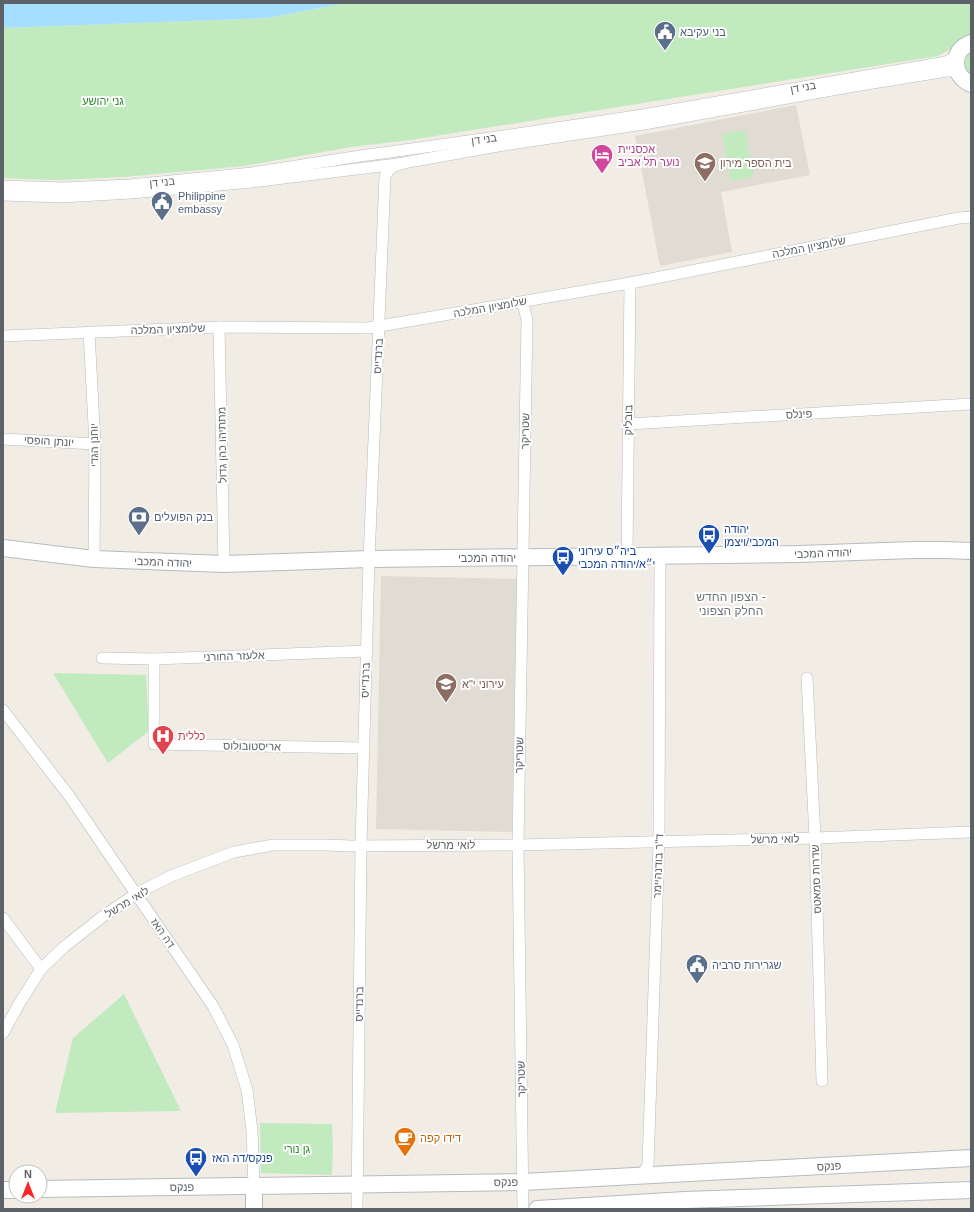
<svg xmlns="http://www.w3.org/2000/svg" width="974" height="1212" font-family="Helvetica,'Noto Sans Hebrew',sans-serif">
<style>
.education{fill:#e0dcd4}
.green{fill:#c2eabf}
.water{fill:#a6deff}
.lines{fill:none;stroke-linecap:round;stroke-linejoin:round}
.street-casing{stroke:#b7bbc0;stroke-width:12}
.secondary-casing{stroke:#b6bbc0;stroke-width:18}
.street{stroke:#fff;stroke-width:11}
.secondary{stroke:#fff;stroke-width:16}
.labels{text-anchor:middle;stroke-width:4;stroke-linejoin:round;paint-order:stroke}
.service-label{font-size:11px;fill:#4e5e75;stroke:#fff;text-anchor:start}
.street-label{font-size:11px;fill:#5c6267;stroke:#fff}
.park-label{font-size:11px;fill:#2d862c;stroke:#fff}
.hotel-label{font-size:11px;fill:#b23c85;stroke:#fff;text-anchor:start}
.education-label{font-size:11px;fill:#785e54;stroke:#fff;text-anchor:start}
.transit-label{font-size:11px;fill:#164399;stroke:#fff;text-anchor:start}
.health-label{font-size:11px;fill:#be3a42;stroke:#fff;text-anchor:start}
.food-label{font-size:11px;fill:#c56008;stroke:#fff;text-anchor:start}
.neighbourhood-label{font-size:12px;fill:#6d7479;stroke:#fff}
</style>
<rect width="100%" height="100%" fill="#f1ede5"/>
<g class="education">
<path d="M796 105 810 175 721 192 732 252 660 266 635 136Z"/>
<path d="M381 576 517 579 512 832 376 829Z"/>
</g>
<g class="green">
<path d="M347 3H971V36C960 43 950 50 938 56L410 140 351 147 244 166 124 177 58 180 27 179 3 178V28L267 18Z"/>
<path d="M971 52V74C962 68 962 58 971 52Z"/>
<path d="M745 130 754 177 731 181 722 134Z"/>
<path d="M53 673 146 675 149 731 108 763Z"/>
<path d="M124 994 181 1111 55 1113 73 1038Z"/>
<path d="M260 1123 332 1124 333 1149 332 1175 261 1173Z"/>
</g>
<path class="water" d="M3 3H347L267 18 3 28Z"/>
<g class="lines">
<g class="street-casing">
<g id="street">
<path d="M3 186 62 188 130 185 252 173 354 157 497 137 643 115 946 62 952 59 958 54"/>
<path d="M3 195 62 197 131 193 252 182 397 164 498 146 644 124 854 86 947 71H954L959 74"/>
<path d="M522 302 527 319 518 845 523 1209"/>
<path d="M219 327 224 564"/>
<path d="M89 332 95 444 94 559"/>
<path d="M3 336 219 327 368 328 380 326 630 283 959 218 971 217"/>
<path d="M628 424 971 404"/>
<path d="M3 439 95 444"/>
<path d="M627 557 630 283"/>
<path d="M102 658 154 659 366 651"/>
<path d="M154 659V744L363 748"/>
<path d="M807 678 815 838 822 1081"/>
<path d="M3 710 70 797 136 894 213 1006 233 1045 247 1090 252 1131 254 1185"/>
<path d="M3 918 41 969"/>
<path d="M3 1033 19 1004 41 969 64 947 102 917 136 894 171 876 234 852 273 845H326L351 846 518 845 815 838 971 832"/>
<path d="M642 1175 648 1165 659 842 660 556"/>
<path d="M357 1209 361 845 369 559 385 176C390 167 394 166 404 163"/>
</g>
</g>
<g class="secondary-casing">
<g id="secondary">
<path d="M971 43C950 50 952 76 971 84"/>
<path d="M3 548 94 559 224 564 369 559 799 554 914 550H944L971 551"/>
<path d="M254 1185V1209"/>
<path d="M40 1189 523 1182 971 1158"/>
<path d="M3 1190H16"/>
<path d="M537 1209 685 1200 971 1190"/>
</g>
</g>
<use href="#street" class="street"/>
<use href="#secondary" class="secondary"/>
</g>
<defs>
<g id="civic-pin" transform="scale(1.15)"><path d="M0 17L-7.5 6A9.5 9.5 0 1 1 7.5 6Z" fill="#5c6f8a" stroke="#fff"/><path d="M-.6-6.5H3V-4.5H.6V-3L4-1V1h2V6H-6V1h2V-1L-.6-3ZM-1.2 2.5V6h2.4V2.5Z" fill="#fff"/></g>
<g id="hotel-pin" transform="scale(1.15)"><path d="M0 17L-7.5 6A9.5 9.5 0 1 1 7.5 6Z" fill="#d1479c" stroke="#fff"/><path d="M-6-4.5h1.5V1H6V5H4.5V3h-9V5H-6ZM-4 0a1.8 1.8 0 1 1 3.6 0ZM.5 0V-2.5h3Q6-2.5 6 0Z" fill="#fff"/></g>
<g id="school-pin" transform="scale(1.15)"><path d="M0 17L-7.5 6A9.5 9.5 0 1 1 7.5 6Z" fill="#8d6e63" stroke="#fff"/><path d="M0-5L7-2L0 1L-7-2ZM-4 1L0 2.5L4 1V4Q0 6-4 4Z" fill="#fff"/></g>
<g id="bank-pin" transform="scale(1.15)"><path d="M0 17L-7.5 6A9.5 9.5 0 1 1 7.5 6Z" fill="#5c6f8a" stroke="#fff"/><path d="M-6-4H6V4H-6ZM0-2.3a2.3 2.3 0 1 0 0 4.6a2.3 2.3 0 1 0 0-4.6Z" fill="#fff"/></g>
<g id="bus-pin" transform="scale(1.15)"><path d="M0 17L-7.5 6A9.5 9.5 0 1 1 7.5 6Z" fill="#1a4fb4" stroke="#fff"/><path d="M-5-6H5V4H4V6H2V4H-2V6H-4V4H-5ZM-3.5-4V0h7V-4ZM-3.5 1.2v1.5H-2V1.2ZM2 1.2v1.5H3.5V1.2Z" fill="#fff"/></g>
<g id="hospital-pin" transform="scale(1.15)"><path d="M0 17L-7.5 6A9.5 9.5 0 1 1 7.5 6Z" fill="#e0444e" stroke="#fff"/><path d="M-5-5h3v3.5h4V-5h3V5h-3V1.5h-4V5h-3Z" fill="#fff"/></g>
<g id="cafe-pin" transform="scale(1.15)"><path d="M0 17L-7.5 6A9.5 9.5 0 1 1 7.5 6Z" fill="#e8710a" stroke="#fff"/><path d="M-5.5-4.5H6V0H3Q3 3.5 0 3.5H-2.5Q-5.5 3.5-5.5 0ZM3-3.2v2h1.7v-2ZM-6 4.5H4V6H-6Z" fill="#fff"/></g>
</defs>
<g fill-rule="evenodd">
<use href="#civic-pin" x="665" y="32"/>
<use href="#hotel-pin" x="602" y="155"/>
<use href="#school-pin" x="705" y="163"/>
<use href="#civic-pin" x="162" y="202"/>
<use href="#bank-pin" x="139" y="517"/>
<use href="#bus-pin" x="709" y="535"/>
<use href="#bus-pin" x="563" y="557"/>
<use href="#school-pin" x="446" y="684"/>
<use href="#hospital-pin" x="163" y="736"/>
<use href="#civic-pin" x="697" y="965"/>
<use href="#cafe-pin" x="405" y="1138"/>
<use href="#bus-pin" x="196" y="1158"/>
</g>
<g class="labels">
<g class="service-label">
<text x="680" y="36">בני עקיבא</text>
<text x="178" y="200">Philippine<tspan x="178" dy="13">embassy</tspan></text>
<text x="154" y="521">בנק הפועלים</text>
<text x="712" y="969">שגרירות סרביה</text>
</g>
<g class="street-label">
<text transform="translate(803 87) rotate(-10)" y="4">בני דן</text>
<text transform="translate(484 139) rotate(-8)" y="4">בני דן</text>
<text transform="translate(162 182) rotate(-6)" y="4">בני דן</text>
<text transform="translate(809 247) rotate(-11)" y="4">שלומציון המלכה</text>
<text transform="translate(490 307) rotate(-10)" y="4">שלומציון המלכה</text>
<text transform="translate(168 329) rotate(-2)" y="4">שלומציון המלכה</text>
<text transform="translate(378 356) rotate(-87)" y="4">ברנדייס</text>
<text transform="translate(799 414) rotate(-3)" y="4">פינלס</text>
<text transform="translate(628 420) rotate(-89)" y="4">בובליק</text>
<text transform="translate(525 431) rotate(-89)" y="4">שטריקר</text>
<text transform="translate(49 441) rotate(3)" y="4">יונתן הופסי</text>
<text transform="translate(94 445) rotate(-91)" y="4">יוחנן הגדי</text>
<text transform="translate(222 445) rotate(-91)" y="4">מתתיהו כהן גדול</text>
<text transform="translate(823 553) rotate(-2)" y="4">יהודה המכבי</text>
<text x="487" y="562">יהודה המכבי</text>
<text transform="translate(163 562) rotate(2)" y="4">יהודה המכבי</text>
<text transform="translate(234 656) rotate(-2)" y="4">אלעזר החורני</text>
<text transform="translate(365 680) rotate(-88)" y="4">ברנדייס</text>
<text transform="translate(252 746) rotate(1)" y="4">אריסטובולוס</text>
<text transform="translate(519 755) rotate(-89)" y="4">שטריקר</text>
<text transform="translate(775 839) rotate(-1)" y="4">לואי מרשל</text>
<text x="451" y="849">לואי מרשל</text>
<text transform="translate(658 866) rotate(-88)" y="4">ד"ר בודנהיימר</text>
<text transform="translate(816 879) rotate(-92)" y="4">שדרות סמאטס</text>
<text transform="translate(127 902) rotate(-31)" y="4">לואי מרשל</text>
<text transform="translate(163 933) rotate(55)" y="4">דה האז</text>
<text transform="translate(359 1004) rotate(-89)" y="4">ברנדייס</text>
<text transform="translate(521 1079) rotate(-91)" y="4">שטריקר</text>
<text transform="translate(829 1166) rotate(-3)" y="4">פנקס</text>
<text transform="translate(506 1182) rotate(-1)" y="4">פנקס</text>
<text transform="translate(182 1187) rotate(-1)" y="4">פנקס</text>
</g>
<g class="park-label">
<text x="103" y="105">גני יהושע</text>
<text x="297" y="1153">גן נורי</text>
</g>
<g class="hotel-label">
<text x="618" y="153">אכסניית<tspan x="618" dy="13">נוער תל אביב</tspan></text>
</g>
<g class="education-label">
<text x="720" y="167">בית הספר מירון</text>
<text x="462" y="688">עירוני י"א</text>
</g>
<g class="transit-label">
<text x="724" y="533">יהודה<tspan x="724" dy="13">המכבי/ויצמן</tspan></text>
<text x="578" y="555">ביה״ס עירוני<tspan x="578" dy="13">י״א/יהודה המכבי</tspan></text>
<text x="212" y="1162">פנקס/דה האז</text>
</g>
<g class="health-label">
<text x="178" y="740">כללית</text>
</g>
<g class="food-label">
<text x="420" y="1142">דידו קפה</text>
</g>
<g class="neighbourhood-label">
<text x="731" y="601">הצפון החדש -<tspan x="731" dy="14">החלק הצפוני</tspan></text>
</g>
</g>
<rect width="974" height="1212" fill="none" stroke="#5c6267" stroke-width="8"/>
<g transform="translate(28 1184)"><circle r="19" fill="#ffffff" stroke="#bec0c2"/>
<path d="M0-3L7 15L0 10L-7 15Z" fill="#fb2521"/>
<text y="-6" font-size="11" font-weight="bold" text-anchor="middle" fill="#5c6267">N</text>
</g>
</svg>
